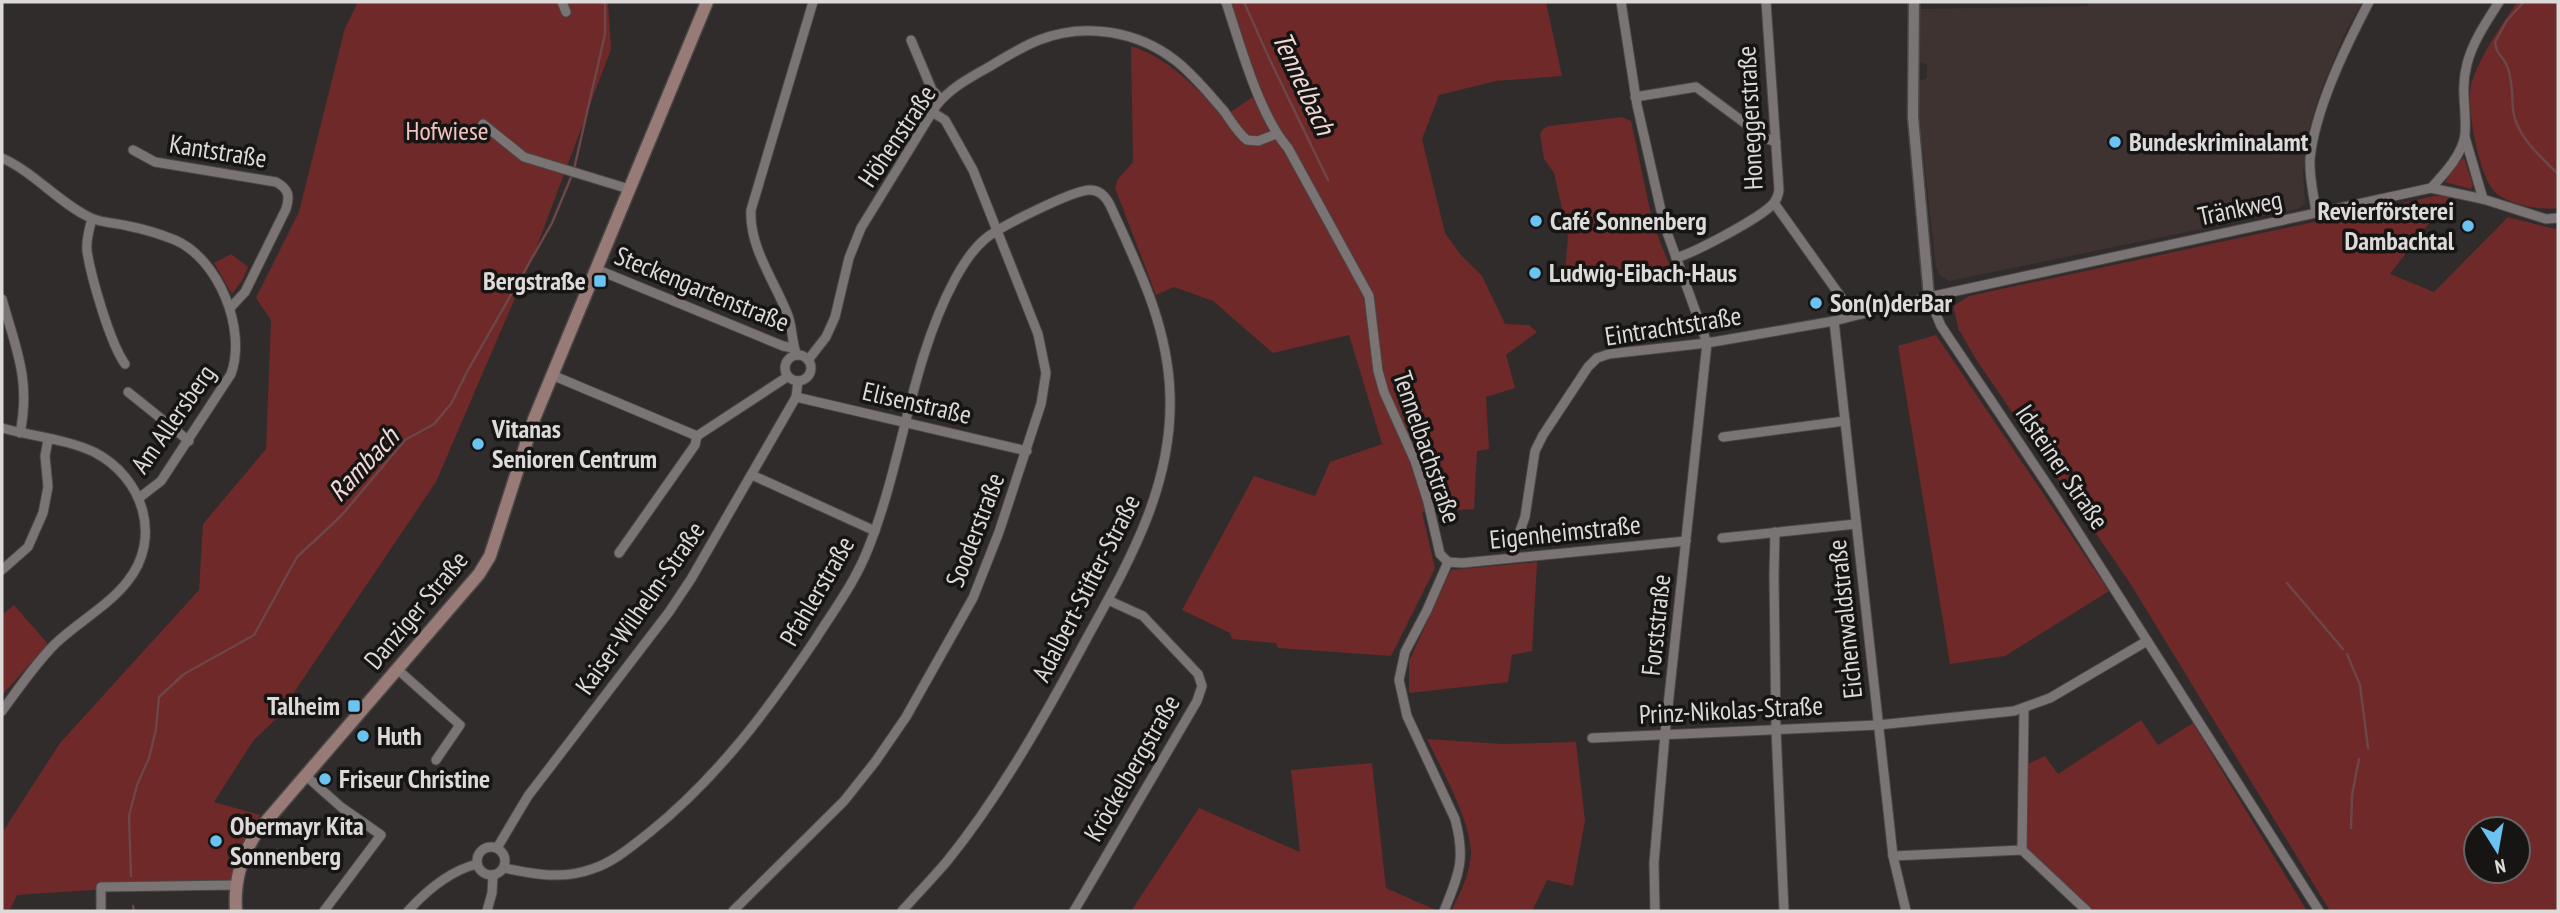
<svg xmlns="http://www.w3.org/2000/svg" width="2560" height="913" font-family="'PT Sans Narrow',sans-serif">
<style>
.built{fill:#3f3332}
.green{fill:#6e2928;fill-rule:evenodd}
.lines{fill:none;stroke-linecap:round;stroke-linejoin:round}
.stream{stroke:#6c4648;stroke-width:2.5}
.minor-casing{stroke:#4b4747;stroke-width:11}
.tertiary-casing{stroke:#4b4747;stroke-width:13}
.secondary-casing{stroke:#4b4747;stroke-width:15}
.minor{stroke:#7a7574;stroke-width:9}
.tertiary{stroke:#7a7574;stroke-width:10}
.secondary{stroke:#987a77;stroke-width:12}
.poi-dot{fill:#6bc3f2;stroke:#171514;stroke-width:2.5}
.labels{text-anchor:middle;stroke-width:7;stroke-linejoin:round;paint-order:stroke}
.street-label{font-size:26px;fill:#dddada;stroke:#171514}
.park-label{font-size:26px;fill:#f2c4c0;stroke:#171514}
.poi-label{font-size:26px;font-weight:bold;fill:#dddada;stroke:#171514;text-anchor:start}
.water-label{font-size:28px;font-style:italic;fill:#f1d9d7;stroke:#171514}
</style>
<rect width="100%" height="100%" fill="#302c2b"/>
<path class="built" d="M2088 2H2362L2343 37 2320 93 2309 129 2303 172 2305 204 2298 209 1949 281 1940 275 1936 267 1919 114V81L1927 78V65L1920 62V9L2088 6Z"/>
<g class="green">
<path d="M358 2H608L611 49 534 254 436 482 276 719 253 741 214 802 260 815 229 881 17 895 9 911H2V833L60 743 199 590 203 524 266 449 271 320 256 298 299 212 345 28Z"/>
<path d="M1226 2H1546L1562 76 1496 81 1439 95 1422 139 1445 233 1461 255 1482 276 1505 324 1529 325 1537 332 1506 355 1515 388 1486 397 1489 449 1477 451 1474 509 1422 512 1435 568 1391 656 1278 648 1276 643 1232 639 1230 633 1182 610 1254 476 1315 496 1330 462 1382 444 1349 335 1273 353 1213 301 1174 287 1156 295 1115 188 1118 179 1133 162 1131 46C1170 59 1196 87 1223 117L1259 93Z"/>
<path d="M2517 2H2558V208C2541 211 2505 204 2493 190 2478 171 2465 103 2472 81 2482 52 2501 27 2517 2Z"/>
<path d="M1622 117 1631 121 1653 224 1673 274 1572 282 1565 274 1568 236 1554 173 1544 159 1540 134 1543 129 1549 126Z"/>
<path d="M2464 158 2473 185 2471 189 2445 182 2461 159Z"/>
<path d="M2435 196H2450L2390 274 2434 292 2508 217 2555 229 2558 228V911H2330L2130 583 1977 361 1959 330 1953 306 1969 296ZM2476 829H2518V871H2476Z"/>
<path d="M231 254 248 267 243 279 232 294 214 263Z"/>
<path d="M1936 335 2109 591 2005 656 1950 664 1898 346Z"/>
<path d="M1537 562 1532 651 1512 655 1508 682 1409 693V661L1451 570Z"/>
<path d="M14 605 48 644 2 695V615Z"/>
<path d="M2141 720 2158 745 2193 723 2307 911H2091L2070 894 2025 847 2028 764 2045 756 2058 774Z"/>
<path d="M1427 739 1503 744 1576 742 1585 821 1573 886 1547 880 1532 911H1451C1460 894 1469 876 1471 855 1472 823 1441 768 1427 739Z"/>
<path d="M1372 763 1386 888 1438 911H1131L1199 808 1300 852 1291 770Z"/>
</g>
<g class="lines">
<g class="stream">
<path d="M1244 2 1268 56 1328 180"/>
<path d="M2524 2 2507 20 2495 42C2497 57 2503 55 2507 66 2513 80 2512 96 2513 110 2516 136 2541 157 2558 174"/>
<path d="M574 169 605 34V2"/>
<path d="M2287 583 2343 649"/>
<path d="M2347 654 2360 685 2368 748"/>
<path d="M2351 828 2352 795 2359 759"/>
<path d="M131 876 129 816 137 785 149 758 156 729 159 697 184 674 254 635 297 557 341 516 405 440 434 424 451 404 468 370 552 223 572 175"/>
<path d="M133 906 134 911"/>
</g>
<g class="minor-casing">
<g id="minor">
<path d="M562 2 566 12"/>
<path d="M1226 2C1240 44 1259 115 1288 148L1369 296 1378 371 1384 392 1415 461 1428 502 1440 554 1448 562"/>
<path d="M1621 2 1637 105 1664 224 1707 343 1665 734 1654 863 1655 911"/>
<path d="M911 40 932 90 941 99"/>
<path d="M1635 97 1696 87 1765 138 1776 142"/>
<path d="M483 124 524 157 629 189"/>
<path d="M2465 137 2483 199"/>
<path d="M133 150 155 162 276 182C289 189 290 196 286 209L245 292 231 307"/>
<path d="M2 158C34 172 60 204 91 218 102 223 117 223 128 226 144 229 160 234 175 240 219 259 247 330 231 374L161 481 139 498"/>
<path d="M2431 188C2444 174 2463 154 2465 134 2467 109 2460 91 2467 64 2473 41 2487 21 2499 2"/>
<path d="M1774 203 1841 297 1848 317"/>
<path d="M2316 213C2314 196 2309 177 2310 159 2315 109 2346 46 2369 2"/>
<path d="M92 219C89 229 86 240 87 251 91 277 110 343 125 364"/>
<path d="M1676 258C1696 252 1758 219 1772 205 1777 200 1778 196 1779 190L1766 2"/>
<path d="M596 269 783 346 793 348"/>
<path d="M1929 297 1941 326 2057 499 2319 911"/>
<path d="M2 299C16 349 31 380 20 433"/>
<path d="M1834 321 1893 856 1906 911"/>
<path d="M797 355C791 342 793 326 787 313 774 280 749 247 751 210L813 2"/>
<circle cx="798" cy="368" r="13"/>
<path d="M808 360 826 337 835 317 849 258 861 228 936 106C949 89 969 78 987 68 1004 58 1021 47 1039 40 1085 22 1138 31 1176 61 1194 75 1209 94 1224 111 1231 121 1238 133 1247 140L1258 141 1276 134"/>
<path d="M552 375 697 436 787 377"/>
<path d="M128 392 189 441"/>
<path d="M796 397 1027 451"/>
<path d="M2 428C31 436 66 439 94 452 143 477 163 538 127 582 108 606 77 623 55 644 35 664 19 688 2 711"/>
<path d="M1723 437 1845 421"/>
<path d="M752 475 875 531"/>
<path d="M1775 532 1774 575 1776 729 1784 911"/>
<path d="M1722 538 1856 524"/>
<path d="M619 553 695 445 697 436"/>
<path d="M1514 557 1516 542 1525 517 1535 451 1543 435 1588 367 1597 358 1609 354 1707 343 1834 321 1929 297 2431 188 2483 199 2546 219 2558 218"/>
<path d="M1448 562 1462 563 1686 541"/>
<path d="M2 570 28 547 43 513 48 487 45 456 48 440"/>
<path d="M397 669 460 725 436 760"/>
<path d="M1592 738 1878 725 2014 711 2050 698 2147 641"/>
<path d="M305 775 341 807 381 835 324 911"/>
<circle cx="491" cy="861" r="14"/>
<path d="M497 848 528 796 669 612 691 579 796 397 798 381"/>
<path d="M2022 850 2024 709"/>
<path d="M1893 856 2022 850 2087 911"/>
<path d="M504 868C534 874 562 880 592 869 614 862 632 846 650 832 717 778 767 711 815 640 834 610 855 582 868 549 903 462 910 364 954 281 962 266 972 250 985 239 999 227 1073 190 1090 190 1100 190 1106 197 1110 205 1138 267 1168 325 1170 395 1173 485 1130 560 1088 636 1047 712 1002 793 948 860 933 878 917 894 902 911"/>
<path d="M101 911V887L236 885"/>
<path d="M408 911C427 890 449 871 477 864"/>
<path d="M487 911 492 893 493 875"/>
<path d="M733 911 844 801 875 762 906 717 973 598 999 532 1041 404 1046 373 1038 334 973 170 945 120 932 112"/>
<path d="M1074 911 1197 701 1202 686 1198 674 1143 616 1108 600"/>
<path d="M1444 911C1459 874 1466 859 1455 819L1407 716 1399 680 1405 652 1427 610 1448 562"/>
</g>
</g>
<g class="tertiary-casing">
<path id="tertiary" d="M1914 2 1913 117 1929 297"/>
</g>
<g class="secondary-casing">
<path id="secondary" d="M236 911C234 881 241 857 257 832L479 574 490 556 534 419 707 2"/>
</g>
<use href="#minor" class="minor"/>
<use href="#tertiary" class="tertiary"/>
<use href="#secondary" class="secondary"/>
</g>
<g class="poi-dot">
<circle cx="2115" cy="142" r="7"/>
<circle cx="1536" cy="221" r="7"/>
<circle cx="2468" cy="226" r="7"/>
<circle cx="1535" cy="273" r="7"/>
<rect x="593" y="274" width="14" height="14" rx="3.5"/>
<circle cx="1816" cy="303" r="7"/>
<circle cx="478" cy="444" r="7"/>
<rect x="347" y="699" width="14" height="14" rx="3.5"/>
<circle cx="363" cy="736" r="7"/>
<circle cx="325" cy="779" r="7"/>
<circle cx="216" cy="841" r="7"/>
</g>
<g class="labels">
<g class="street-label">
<text transform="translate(1750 118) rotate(-93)" y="9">Honeggerstraße</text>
<text transform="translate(897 136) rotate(-56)" y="9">Höhenstraße</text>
<text transform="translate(218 151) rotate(9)" y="9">Kantstraße</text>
<text transform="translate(2240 208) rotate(-12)" y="9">Tränkweg</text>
<text transform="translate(702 289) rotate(22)" y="9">Steckengartenstraße</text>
<text transform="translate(1673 326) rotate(-9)" y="9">Eintrachtstraße</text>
<text transform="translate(917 403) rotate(13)" y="9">Elisenstraße</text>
<text transform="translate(173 419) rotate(-55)" y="9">Am Allersberg</text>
<text transform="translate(1427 447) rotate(71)" y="9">Tennelbachstraße</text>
<text transform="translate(2062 467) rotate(56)" y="9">Idsteiner Straße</text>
<text transform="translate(975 530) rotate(-69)" y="9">Sooderstraße</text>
<text transform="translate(1565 532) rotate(-6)" y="9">Eigenheimstraße</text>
<text transform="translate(1086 588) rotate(-63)" y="9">Adalbert-Stifter-Straße</text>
<text transform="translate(817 591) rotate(-60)" y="9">Pfahlerstraße</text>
<text transform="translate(640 608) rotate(-55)" y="9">Kaiser-Wilhelm-Straße</text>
<text transform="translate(416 610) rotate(-50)" y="9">Danziger Straße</text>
<text transform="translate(1845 619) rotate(-96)" y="9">Eichenwaldstraße</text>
<text transform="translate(1656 625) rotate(-84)" y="9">Forststraße</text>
<text transform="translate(1731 710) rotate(-3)" y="9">Prinz-Nikolas-Straße</text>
<text transform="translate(1132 768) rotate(-60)" y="9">Kröckelbergstraße</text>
</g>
<g class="park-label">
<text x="447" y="140">Hofwiese</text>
</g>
<g class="poi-label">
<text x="2129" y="151">Bundeskriminalamt</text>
<text x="2454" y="220" text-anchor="end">Revierförsterei<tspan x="2454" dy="30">Dambachtal</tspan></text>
<text x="1550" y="230">Café Sonnenberg</text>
<text x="1549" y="282">Ludwig-Eibach-Haus</text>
<text x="586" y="290" text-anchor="end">Bergstraße</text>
<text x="1830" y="312">Son(n)derBar</text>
<text x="492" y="438">Vitanas<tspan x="492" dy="30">Senioren Centrum</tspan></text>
<text x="340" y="715" text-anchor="end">Talheim</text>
<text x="377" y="745">Huth</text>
<text x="339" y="788">Friseur Christine</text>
<text x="230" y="835">Obermayr Kita<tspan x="230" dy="30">Sonnenberg</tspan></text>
</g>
<g class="water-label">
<text transform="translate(1304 83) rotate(65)" y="10">Tennelbach</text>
<text transform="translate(363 464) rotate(-47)" y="10">Rambach</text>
</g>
</g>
<rect width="2560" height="913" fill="none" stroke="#dddada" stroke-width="7"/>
<g transform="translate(2497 850) rotate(169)"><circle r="33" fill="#171514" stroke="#666463" stroke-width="2"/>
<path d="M0-5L12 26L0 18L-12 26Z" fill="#6bc3f2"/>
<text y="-10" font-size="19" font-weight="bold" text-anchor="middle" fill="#dddada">N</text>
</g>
</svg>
